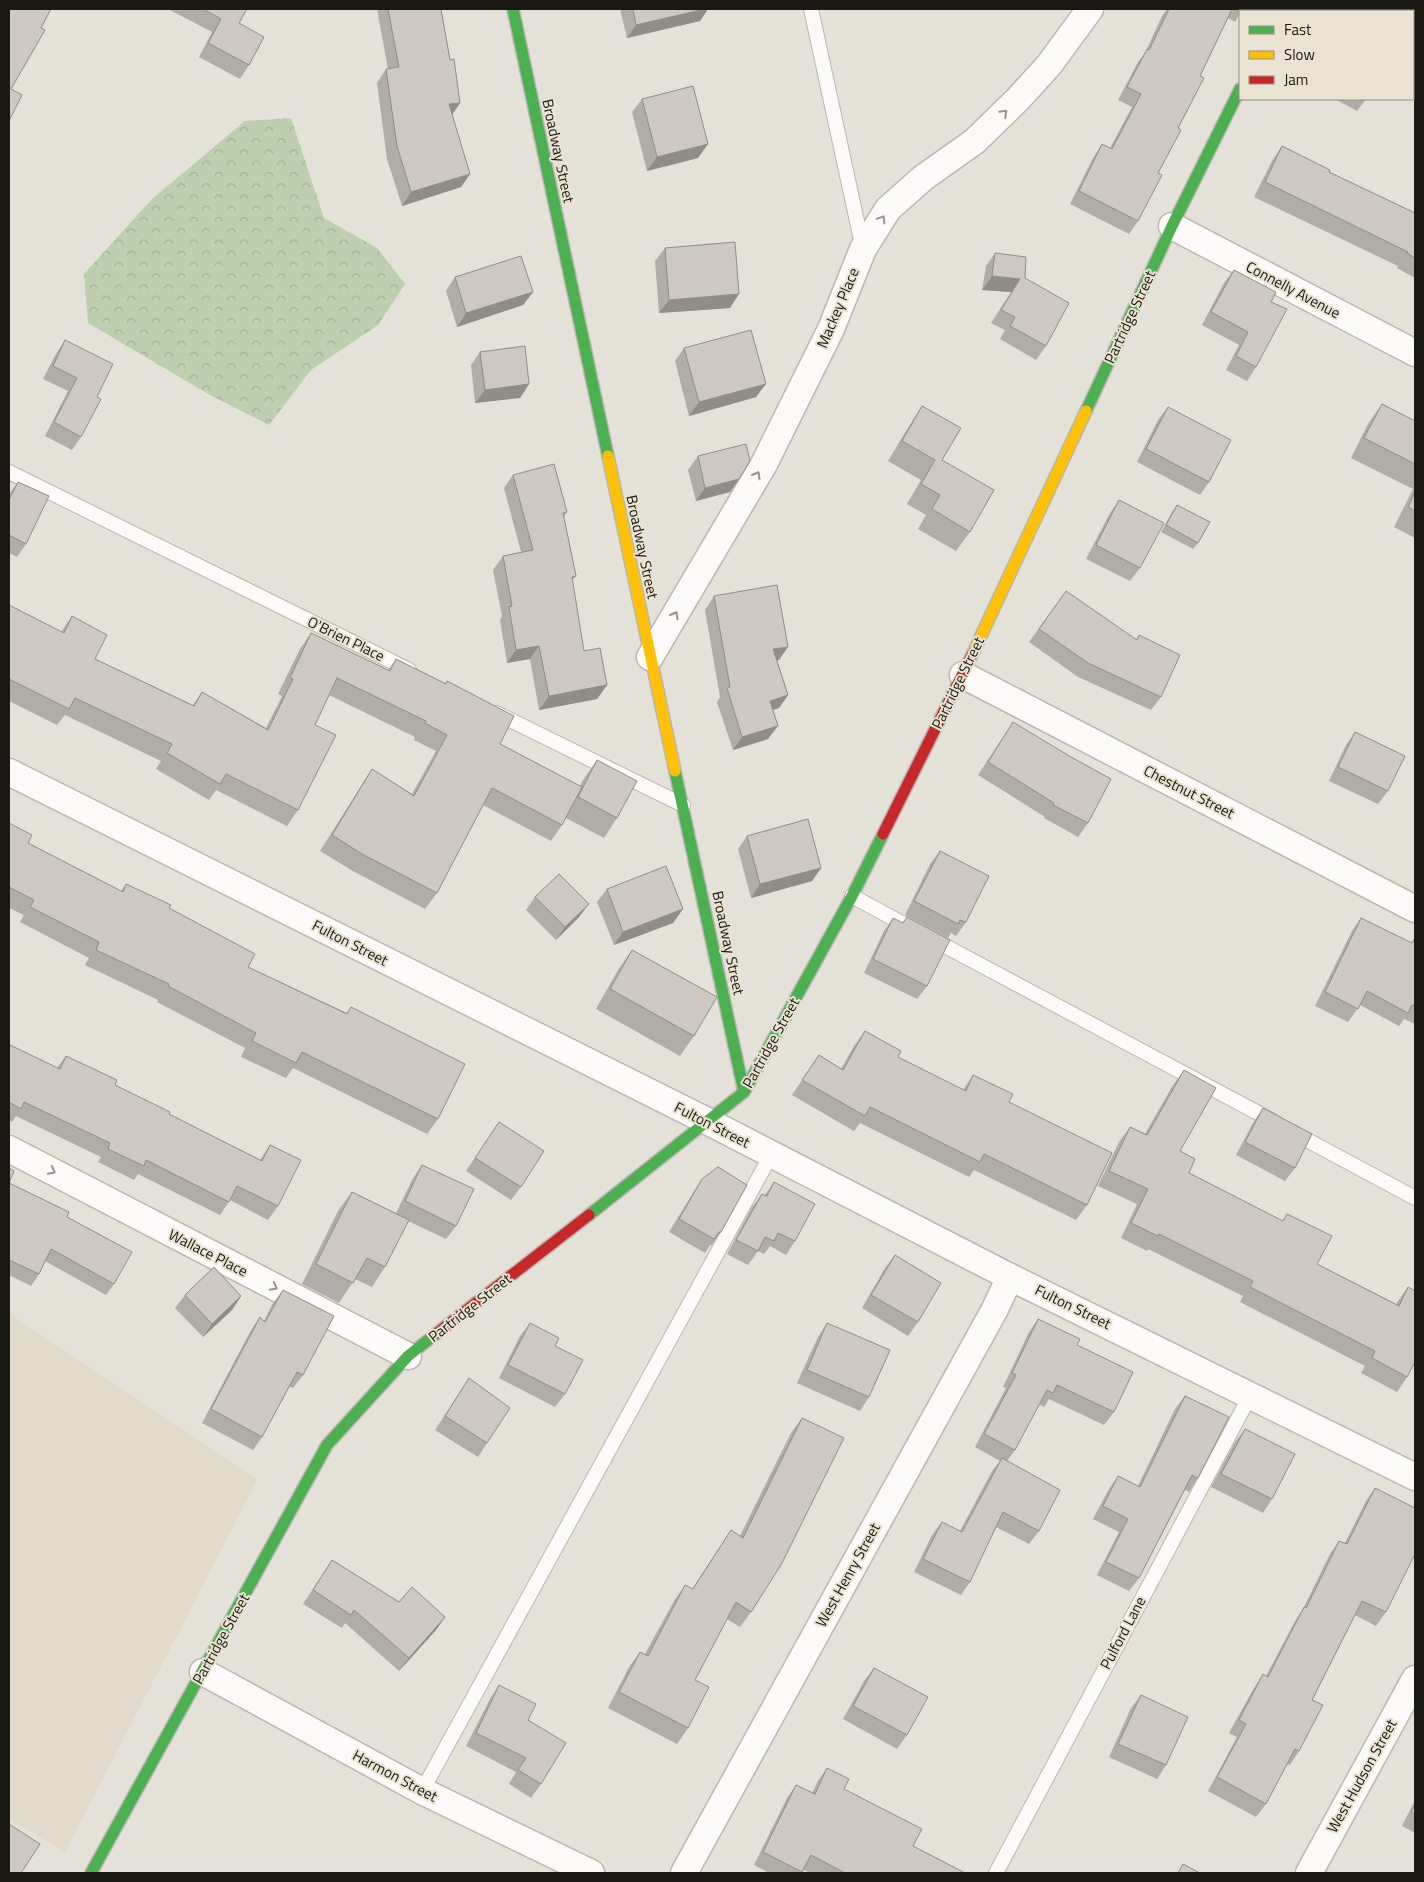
<svg xmlns="http://www.w3.org/2000/svg" width="1424" height="1882" font-family="'Titillium Web',sans-serif">
<style>
.built{fill:#e1dac9}
.forest{fill:url(#forest-crowns)}
.lines{fill:none;stroke-linecap:round;stroke-linejoin:round}
.lane-casing{stroke:#b9b7af;stroke-width:16}
.street-casing{stroke:#b9b7af;stroke-width:29}
.fast-casing{stroke:#b9b7af;stroke-width:14}
.slow-casing{stroke:#b9b7af;stroke-width:14}
.jam-casing{stroke:#b9b7af;stroke-width:14}
.lane{stroke:#fbfaf9;stroke-width:14}
.street{stroke:#fbfaf9;stroke-width:26}
.fast{stroke:#4caf50;stroke-width:11}
.slow{stroke:#ffc107;stroke-width:11}
.jam{stroke:#c62828;stroke-width:11}
.wall{fill:#b0aca7}
.shaded-wall{fill:#908c88}
.building{fill:#cdc8c2;stroke:#908c88}
.oneway{stroke:#969491}
.labels{text-anchor:middle;stroke-width:4;stroke-linejoin:round;paint-order:stroke}
.street-label{font-size:15px;fill:#1a1812;stroke:#eae3d2}
</style>
<defs>
<pattern id="forest-crowns" width="20" height="18" patternUnits="userSpaceOnUse" patternTransform="scale(1.25)"><rect width="20" height="18" fill="#bdcfae"/><path d="M2 6a3 3 0 1 1 6 0M12 15a3 3 0 1 1 6 0" fill="none" stroke="#a2b195"/></pattern>
</defs>
<rect width="100%" height="100%" fill="#e4e1d8"/>
<path class="built" d="M9 1313 258 1479 65 1852 9 1819Z"/>
<path class="forest" d="M291 118 324 218 377 248 405 284 378 325 311 370 269 425 210 395 88 323 84 274 152 199 245 121Z"/>
<g class="lines">
<g class="lane-casing">
<g id="lane">
<path d="M811 9 863 249"/>
<path d="M9 472 409 670"/>
<path d="M496 713 683 805"/>
<path d="M852 896 909 927"/>
<path d="M930 938 1275 1122"/>
<path d="M1294 1133 1415 1198"/>
<path d="M422 1791 771 1155"/>
<path d="M996 1873 1251 1394"/>
</g>
</g>
<g class="street-casing">
<g id="street">
<path d="M1279 11 1281 9"/>
<path d="M1172 226 1415 353"/>
<path d="M650 657 764 464 831 329 863 249 888 209 923 178 975 141 1018 99 1049 65 1090 9"/>
<path d="M963 675 1415 909"/>
<path d="M9 772 709 1122 1010 1277 1415 1477"/>
<path d="M9 1149 408 1356"/>
<path d="M203 1672 422 1791 591 1873"/>
<path d="M684 1873 995 1309 1010 1277"/>
<path d="M1309 1873 1415 1679"/>
</g>
</g>
<g class="fast-casing">
<g id="fast">
<path d="M513 9 608 456"/>
<path d="M1086 411 1172 226 1240 89"/>
<path d="M675 771 744 1092"/>
<path d="M589 1215 744 1092 852 896 883 834"/>
<path d="M91 1873 327 1445 408 1356 437 1333"/>
</g>
</g>
<g class="slow-casing">
<g id="slow">
<path d="M608 456 675 771"/>
<path d="M973 653 1086 411"/>
</g>
</g>
<g class="jam-casing">
<g id="jam">
<path d="M883 834 973 653"/>
<path d="M437 1333 589 1215"/>
</g>
</g>
<use href="#lane" class="lane"/>
<use href="#street" class="street"/>
<use href="#fast" class="fast"/>
<use href="#slow" class="slow"/>
<use href="#jam" class="jam"/>
</g>
<g class="wall">
<path d="M168 9H247L239 23 249 65 240 79 199 57 212 32Z"/>
<path d="M377 9H441L450 60 460 103 452 115 470 174 461 187 402 206 387 159 377 83 386 69H388Z"/>
<path d="M620 9H708L700 21 627 38Z"/>
<path d="M1167 9H1244L1242 11H1240V14L1235 22 1228 18 1200 76 1138 221 1129 234 1070 204 1093 158 1102 144 1110 148 1132 107 1118 100 1138 62 1145 53 1162 16Z"/>
<path d="M1359 9H1415V45L1413 49V11H1358Z"/>
<path d="M642 99 698 158 647 171 632 112Z"/>
<path d="M1335 99H1366L1357 111Z"/>
<path d="M1282 146 1329 172 1415 213V278L1397 268 1398 266 1254 197 1272 161Z"/>
<path d="M665 248 730 308 659 313 655 261Z"/>
<path d="M995 253 1025 278 1046 346 1036 360 1000 339 1005 330 991 323 1011 292 982 290 986 266Z"/>
<path d="M1234 270 1271 302 1256 367 1247 381 1226 370 1239 345 1202 325 1224 283Z"/>
<path d="M455 277 533 292 523 305 457 327 446 291Z"/>
<path d="M65 340 97 397 81 437 72 450 45 436 68 391 43 379 56 354Z"/>
<path d="M684 348 756 397 689 416 675 361Z"/>
<path d="M480 352 529 384 520 398 475 403 471 365Z"/>
<path d="M1382 404 1415 421V538L1394 527 1413 489 1351 458 1368 424Z"/>
<path d="M922 406 970 532 956 551 918 529 926 515 907 504 921 480 888 461 909 426Z"/>
<path d="M1168 407 1209 482 1200 495 1137 462 1158 420Z"/>
<path d="M698 456 739 479 730 492 696 501 688 470Z"/>
<path d="M513 475 567 512 564 517 576 576 572 581 584 651 607 685 597 699 539 710 530 659 507 663 500 620 502 616 493 570 503 556 521 552 504 488Z"/>
<path d="M18 482 26 544 17 557 9 553V494Z"/>
<path d="M1119 500 1140 568 1130 581 1086 559 1110 513Z"/>
<path d="M1177 505 1198 543 1193 549 1161 532 1172 512Z"/>
<path d="M1066 591 1136 640 1139 635 1161 697 1151 710 1078 677 1029 642Z"/>
<path d="M714 596 779 660H777L788 695 779 708 773 710 768 739 733 750 717 702 720 697 705 610Z"/>
<path d="M9 605 61 632 72 616 95 659 193 705 202 692 266 728 282 696 278 694 300 649 311 633 388 670 396 659 445 683 447 681 500 744 580 786 583 780 597 760 617 818 604 838 566 818 562 825 551 841 483 805 437 893 425 909 351 870 320 851 361 786 372 769 412 794 436 751 414 740 415 737 329 695 315 725 298 810 287 826 216 790 209 800 156 769 161 761 65 715 57 725 9 701Z"/>
<path d="M1013 722 1088 823 1078 837 1044 818 1045 817 978 775Z"/>
<path d="M1355 732 1388 791 1378 804 1329 781 1346 745Z"/>
<path d="M9 823 28 843 121 891 126 884 169 908 248 967 347 1013 351 1007 438 1119 427 1134 293 1068 286 1078 241 1057 245 1048 157 1002 158 1000 85 965 89 958 20 922 24 915 9 908Z"/>
<path d="M747 836 821 868 812 881 751 898 738 849Z"/>
<path d="M940 851 966 922 956 936 951 933 948 938 905 915 930 864Z"/>
<path d="M607 889 673 923 614 945 597 902Z"/>
<path d="M535 897 579 917 556 940 526 910Z"/>
<path d="M907 917 927 986 917 999 864 973 884 931 893 918 902 923Z"/>
<path d="M1361 918 1411 943 1415 938V1024L1404 1019 1399 1026 1360 1005 1348 1022 1315 1006 1352 931Z"/>
<path d="M632 950 694 1036 680 1056 596 1009 618 970Z"/>
<path d="M865 1031 898 1057 963 1090 973 1075 1009 1102 1087 1205 1076 1220 974 1170 969 1177 860 1123 854 1131 792 1095 819 1055 841 1069 854 1046Z"/>
<path d="M10 1045 57 1068 66 1056 115 1085 169 1114 260 1160 270 1145 278 1206 268 1220 230 1200 220 1215 138 1174 134 1180 98 1162 101 1157 16 1116 12 1122 9 1120V1047Z"/>
<path d="M1184 1070 1180 1151 1189 1173 1282 1221 1287 1214 1317 1264 1396 1304 1408 1287 1407 1377 1397 1392 1361 1373 1365 1366 1240 1302 1243 1296 1148 1249 1147 1251 1121 1238 1137 1204 1098 1186 1119 1142 1130 1127 1145 1134 1173 1085Z"/>
<path d="M1263 1108 1295 1168 1285 1181 1236 1155 1254 1121Z"/>
<path d="M499 1122 521 1187 511 1200 466 1171Z"/>
<path d="M422 1165 456 1226 446 1239 408 1221 385 1267 372 1287 355 1279 339 1303 302 1284 338 1211 352 1192 396 1213 413 1178Z"/>
<path d="M702 1179 721 1232 711 1246 710 1245 705 1253 669 1232 693 1193Z"/>
<path d="M774 1182 795 1241 786 1255 770 1246 764 1254 758 1251 748 1265 727 1254 752 1207 762 1194 765 1195Z"/>
<path d="M9 1183 67 1217 114 1284 106 1295 45 1261 39 1274 31 1286 9 1275Z"/>
<path d="M895 1255 918 1322 908 1336 862 1308 885 1268Z"/>
<path d="M283 1290 303 1375 293 1388 289 1386 262 1437 253 1450 202 1423 251 1330 260 1317 264 1321 273 1303Z"/>
<path d="M185 1295 241 1296 232 1310 203 1337 175 1308Z"/>
<path d="M1038 1319 1077 1345 1114 1412 1104 1425 1049 1399 1044 1407 1039 1404 1015 1450 1007 1461 1039 1531 1029 1544 996 1527 970 1582 961 1595 914 1572 932 1535 942 1522 960 1531 992 1471 1000 1461 975 1447 1006 1388 1003 1387 1029 1332Z"/>
<path d="M530 1323 555 1346 565 1394 555 1407 499 1378 520 1336Z"/>
<path d="M827 1323 869 1397 860 1411 797 1383 818 1337Z"/>
<path d="M469 1378 487 1443 478 1457 435 1430Z"/>
<path d="M1185 1396 1198 1478 1189 1492 1185 1490 1139 1578 1129 1591 1097 1575 1119 1532 1093 1519 1109 1489 1118 1476 1138 1486 1175 1409Z"/>
<path d="M802 1418 751 1612 740 1627 727 1619 695 1680 688 1728 677 1744 608 1708 629 1667 640 1652 645 1654 674 1601 685 1585 692 1589 731 1530 740 1536 791 1433Z"/>
<path d="M1245 1429 1272 1499 1263 1513 1211 1487 1235 1442Z"/>
<path d="M1375 1488 1386 1612 1376 1626 1355 1615 1312 1700 1299 1751 1290 1765 1287 1764 1266 1804 1256 1817 1208 1791 1237 1737 1229 1733 1254 1688 1263 1674 1266 1676 1295 1621 1303 1609 1330 1554 1339 1541 1345 1543 1366 1501Z"/>
<path d="M332 1560 399 1602 445 1617 436 1630 399 1671 345 1623 342 1628 303 1604Z"/>
<path d="M874 1668 907 1735 897 1749 843 1719 864 1681Z"/>
<path d="M499 1685 528 1720 541 1784 531 1798 509 1784 516 1772 466 1746 490 1699Z"/>
<path d="M1141 1695 1166 1765 1157 1779 1109 1757 1131 1708Z"/>
<path d="M827 1768 844 1789 913 1846 965 1873H811L804 1870 801 1873H769L754 1865 787 1798 796 1785 812 1793 818 1781Z"/>
<path d="M1415 1800V1833L1402 1826Z"/>
</g>
<g class="shaded-wall">
<path d="M705 9H708L700 21 627 38 636 25Z"/>
<path d="M460 103 451 116 449 104Z"/>
<path d="M708 144 698 158 647 171 657 157Z"/>
<path d="M470 174 461 187 402 206 411 192Z"/>
<path d="M992 276 1020 279 1011 292 982 290Z"/>
<path d="M533 292 523 305 457 327 466 313Z"/>
<path d="M739 294 730 308 659 313 669 300Z"/>
<path d="M529 384 520 398 475 403 485 390Z"/>
<path d="M766 384 756 397 689 416 699 402Z"/>
<path d="M739 479 730 492 696 501 705 488Z"/>
<path d="M539 646 530 659 507 663 516 650Z"/>
<path d="M788 647 779 660 764 663 773 649Z"/>
<path d="M607 685 597 699 539 710 549 696Z"/>
<path d="M788 695 779 708 760 714 770 701Z"/>
<path d="M778 726 768 739 733 750 742 737Z"/>
<path d="M821 868 812 881 751 898 760 884Z"/>
<path d="M589 904 579 917 556 940 565 927Z"/>
<path d="M683 909 673 923 614 945 623 932Z"/>
<path d="M241 1296 232 1310 203 1337 212 1324Z"/>
<path d="M445 1617 436 1630 399 1671 409 1658Z"/>
</g>
<g class="building">
<path d="M9 9H51L41 28 45 30 11 89 22 95 9 121Z"/>
<path d="M203 9H247L239 23 264 37 249 65 208 43 221 19Z"/>
<path d="M388 9H441L450 60 454 59 460 103 449 104 470 174 411 192 397 146 386 69 399 67Z"/>
<path d="M633 9H705L636 25Z"/>
<path d="M1169 9H1232L1200 76 1204 78 1178 128 1181 130 1158 173 1162 175 1138 221 1079 191 1102 144 1112 149 1141 94 1127 87 1147 49 1149 50Z"/>
<path d="M1361 9H1415V45L1413 44V11H1360Z"/>
<path d="M693 86 708 144 657 157 642 99Z"/>
<path d="M1282 146 1330 170 1329 172 1415 213V258L1407 253 1408 252 1265 182Z"/>
<path d="M735 242 739 294 669 300 665 248Z"/>
<path d="M995 253 1026 257 1025 278 1069 303 1046 346 1010 326 1015 317 1001 310 1020 279 992 276Z"/>
<path d="M521 256 533 292 466 313 455 277Z"/>
<path d="M1234 270 1276 292 1271 302 1287 309 1256 367 1236 356 1248 332 1211 312Z"/>
<path d="M751 330 766 384 699 402 684 348Z"/>
<path d="M65 340 113 364 97 397 101 399 81 437 54 422 77 378 53 366Z"/>
<path d="M525 346 529 384 485 390 480 352Z"/>
<path d="M1382 404 1415 421V464L1364 438Z"/>
<path d="M922 406 961 428 942 460 994 490 970 532 932 509 940 495 921 484 935 460 902 441Z"/>
<path d="M1168 407 1231 440 1209 482 1146 449Z"/>
<path d="M746 444 750 461 739 479 705 488 698 456Z"/>
<path d="M554 464 567 512 563 513 576 576 572 577 584 651 600 648 607 685 549 696 539 646 516 650 509 607 512 606 503 556 533 550 513 475Z"/>
<path d="M18 482 49 496 26 544 9 535V500Z"/>
<path d="M1415 492V511L1408 507Z"/>
<path d="M1119 500 1164 523 1140 568 1096 545Z"/>
<path d="M1177 505 1210 522 1198 543 1166 525Z"/>
<path d="M777 585 788 647 773 649 788 695 770 701 778 726 742 737 727 688 730 687 714 596Z"/>
<path d="M1066 591 1137 640 1139 635 1180 655 1161 697 1088 663 1039 629Z"/>
<path d="M9 605 64 633 72 616 107 635 95 659 194 706 202 692 268 730 293 679 290 678 311 633 390 671 396 659 446 684 447 681 514 716 500 744 582 787 562 825 492 788 437 893 362 854 332 835 372 769 414 796 447 735 425 723 426 721 337 678 315 725 336 735 298 810 226 774 220 784 167 753 172 744 75 698 69 709 9 679Z"/>
<path d="M1013 722 1071 757 1111 779 1088 823 1053 805 1054 803 988 762Z"/>
<path d="M1355 732 1405 756 1388 791 1338 767Z"/>
<path d="M597 760 637 781 617 818 578 797Z"/>
<path d="M808 819 821 868 760 884 747 836Z"/>
<path d="M9 823 32 835 28 843 123 892 126 884 171 905 169 908 255 954 248 967 347 1014 351 1007 465 1064 438 1119 302 1052 296 1063 252 1041 256 1033 168 986 169 984 96 950 99 942 30 907 34 900 9 887Z"/>
<path d="M940 851 989 876 966 922 960 920 958 924 914 901Z"/>
<path d="M666 866 683 909 623 932 607 889Z"/>
<path d="M559 874 589 904 565 927 535 897Z"/>
<path d="M907 917 950 940 927 986 873 959 893 918 903 923Z"/>
<path d="M1361 918 1412 943 1415 938V1006L1412 1005 1408 1013 1367 991 1358 1009 1325 992Z"/>
<path d="M632 950 717 997 694 1036 610 989Z"/>
<path d="M865 1031 901 1051 898 1057 966 1091 973 1075 1013 1094 1009 1102 1112 1153 1087 1205 984 1154 980 1162 870 1107 865 1116 802 1080 819 1055 843 1070Z"/>
<path d="M10 1045 60 1069 66 1056 117 1080 115 1085 170 1112 169 1114 262 1161 270 1145 301 1160 278 1206 237 1186 229 1202 146 1160 144 1166 108 1149 110 1143 24 1102 21 1109 9 1102V1048Z"/>
<path d="M1184 1070 1216 1088 1180 1151 1195 1159 1189 1173 1283 1221 1287 1214 1332 1236 1317 1264 1399 1306 1408 1287 1415 1291V1362L1407 1377 1372 1358 1375 1351 1250 1287 1253 1281 1159 1234 1158 1236 1131 1223 1148 1189 1109 1171 1130 1127 1147 1135Z"/>
<path d="M1263 1108 1312 1134 1295 1168 1245 1142Z"/>
<path d="M499 1122 544 1151 521 1187 475 1158Z"/>
<path d="M422 1165 474 1189 456 1226 405 1201Z"/>
<path d="M718 1167 747 1185 721 1232H719L714 1239 679 1219 702 1179Z"/>
<path d="M9 1168 14 1171 9 1183Z"/>
<path d="M774 1182 815 1204 795 1241 778 1233 774 1241 765 1237 758 1251 736 1240 762 1194 767 1196Z"/>
<path d="M9 1183 69 1212 67 1217 132 1252 114 1284 51 1249 39 1274 9 1260Z"/>
<path d="M352 1192 409 1220 385 1267 367 1258 353 1283 316 1264Z"/>
<path d="M895 1255 941 1283 918 1322 871 1295Z"/>
<path d="M214 1267 241 1296 212 1324 185 1295Z"/>
<path d="M283 1290 334 1316 303 1375 297 1372 262 1437 211 1409 260 1317 265 1322Z"/>
<path d="M1038 1319 1080 1339 1077 1345 1133 1372 1114 1412 1057 1385 1053 1393 1047 1390 1015 1450 984 1434 1016 1375 1012 1373Z"/>
<path d="M530 1323 559 1338 555 1346 583 1360 565 1394 508 1365Z"/>
<path d="M827 1323 890 1350 869 1397 807 1370Z"/>
<path d="M469 1378 510 1408 487 1443 445 1416Z"/>
<path d="M1185 1396 1229 1417 1198 1478 1192 1475 1139 1578 1106 1562 1128 1519 1103 1506 1118 1476 1140 1487Z"/>
<path d="M802 1418 844 1438 781 1565 751 1612 736 1602 695 1680 709 1687 688 1728 619 1692 640 1652 648 1656 685 1585 693 1589 731 1530 743 1538Z"/>
<path d="M1245 1429 1295 1454 1272 1499 1221 1474Z"/>
<path d="M1002 1458 1060 1490 1039 1531 1003 1512 970 1582 923 1559 942 1522 962 1532Z"/>
<path d="M1375 1488 1415 1508V1554L1386 1612 1362 1601 1312 1700 1323 1705 1299 1751 1295 1749 1266 1804 1217 1777 1246 1724 1239 1720 1263 1674 1268 1677 1304 1607 1306 1608 1339 1541 1347 1544Z"/>
<path d="M332 1560 399 1602 412 1587 445 1617 409 1658 354 1610 351 1615 313 1590Z"/>
<path d="M874 1668 928 1697 907 1735 853 1706Z"/>
<path d="M499 1685 536 1704 528 1720 566 1743 541 1784 518 1770 526 1758 476 1733Z"/>
<path d="M1141 1695 1188 1717 1166 1765 1118 1744Z"/>
<path d="M827 1768 849 1779 844 1789 922 1829 913 1846 965 1873H845L811 1855 802 1872 763 1852 796 1785 815 1794Z"/>
<path d="M1415 1805V1814L1411 1812Z"/>
<path d="M9 1824 40 1844 21 1873H9Z"/>
<path d="M1183 1864 1200 1873H1178Z"/>
</g>
<defs><path id="oneway-chevron" d="M-2-3.5L2.5 0L-2 3.5" fill="none" stroke-width="1.6" stroke-linecap="round" stroke-linejoin="round" transform="scale(1.25)"/></defs>
<g class="oneway">
<use href="#oneway-chevron" transform="translate(1004 113) rotate(-45)"/>
<use href="#oneway-chevron" transform="translate(882 219) rotate(-58)"/>
<use href="#oneway-chevron" transform="translate(757 475) rotate(-60)"/>
<use href="#oneway-chevron" transform="translate(675 615) rotate(-60)"/>
<use href="#oneway-chevron" transform="translate(52 1171) rotate(28)"/>
<use href="#oneway-chevron" transform="translate(274 1287) rotate(27)"/>
</g>
<g class="labels">
<g class="street-label">
<text transform="translate(558 151) rotate(78)" y="5">Broadway Street</text>
<text transform="translate(1293 290) rotate(28)" y="5">Connelly Avenue</text>
<text transform="translate(838 308) rotate(-67)" y="5">Mackey Place</text>
<text transform="translate(1130 317) rotate(-65)" y="5">Partridge Street</text>
<text transform="translate(642 547) rotate(78)" y="5">Broadway Street</text>
<text transform="translate(346 639) rotate(26)" y="5">O'Brien Place</text>
<text transform="translate(958 683) rotate(-64)" y="5">Partridge Street</text>
<text transform="translate(1189 792) rotate(27)" y="5">Chestnut Street</text>
<text transform="translate(350 943) rotate(27)" y="5">Fulton Street</text>
<text transform="translate(728 943) rotate(78)" y="5">Broadway Street</text>
<text transform="translate(771 1043) rotate(-61)" y="5">Partridge Street</text>
<text transform="translate(712 1125) rotate(27)" y="5">Fulton Street</text>
<text transform="translate(208 1253) rotate(27)" y="5">Wallace Place</text>
<text transform="translate(1073 1307) rotate(26)" y="5">Fulton Street</text>
<text transform="translate(470 1308) rotate(-38)" y="5">Partridge Street</text>
<text transform="translate(848 1575) rotate(-61)" y="5">West Henry Street</text>
<text transform="translate(1123 1633) rotate(-62)" y="5">Pulford Lane</text>
<text transform="translate(221 1639) rotate(-61)" y="5">Partridge Street</text>
<text transform="translate(395 1776) rotate(28)" y="5">Harmon Street</text>
<text transform="translate(1362 1776) rotate(-61)" y="5">West Hudson Street</text>
</g>
</g>
<rect width="1424" height="1882" fill="none" stroke="#1a1812" stroke-width="20"/>
<rect x="1239" y="10" width="175" height="90" fill="#eae3d2" stroke="#979285"/>
<rect x="1249" y="26" width="25" height="8" fill="#4caf50" stroke="#979285"/>
<text x="1284" y="35" font-size="15" fill="#1a1812">Fast</text>
<rect x="1249" y="51" width="25" height="8" fill="#ffc107" stroke="#979285"/>
<text x="1284" y="60" font-size="15" fill="#1a1812">Slow</text>
<rect x="1249" y="76" width="25" height="8" fill="#c62828" stroke="#979285"/>
<text x="1284" y="85" font-size="15" fill="#1a1812">Jam</text>
</svg>
